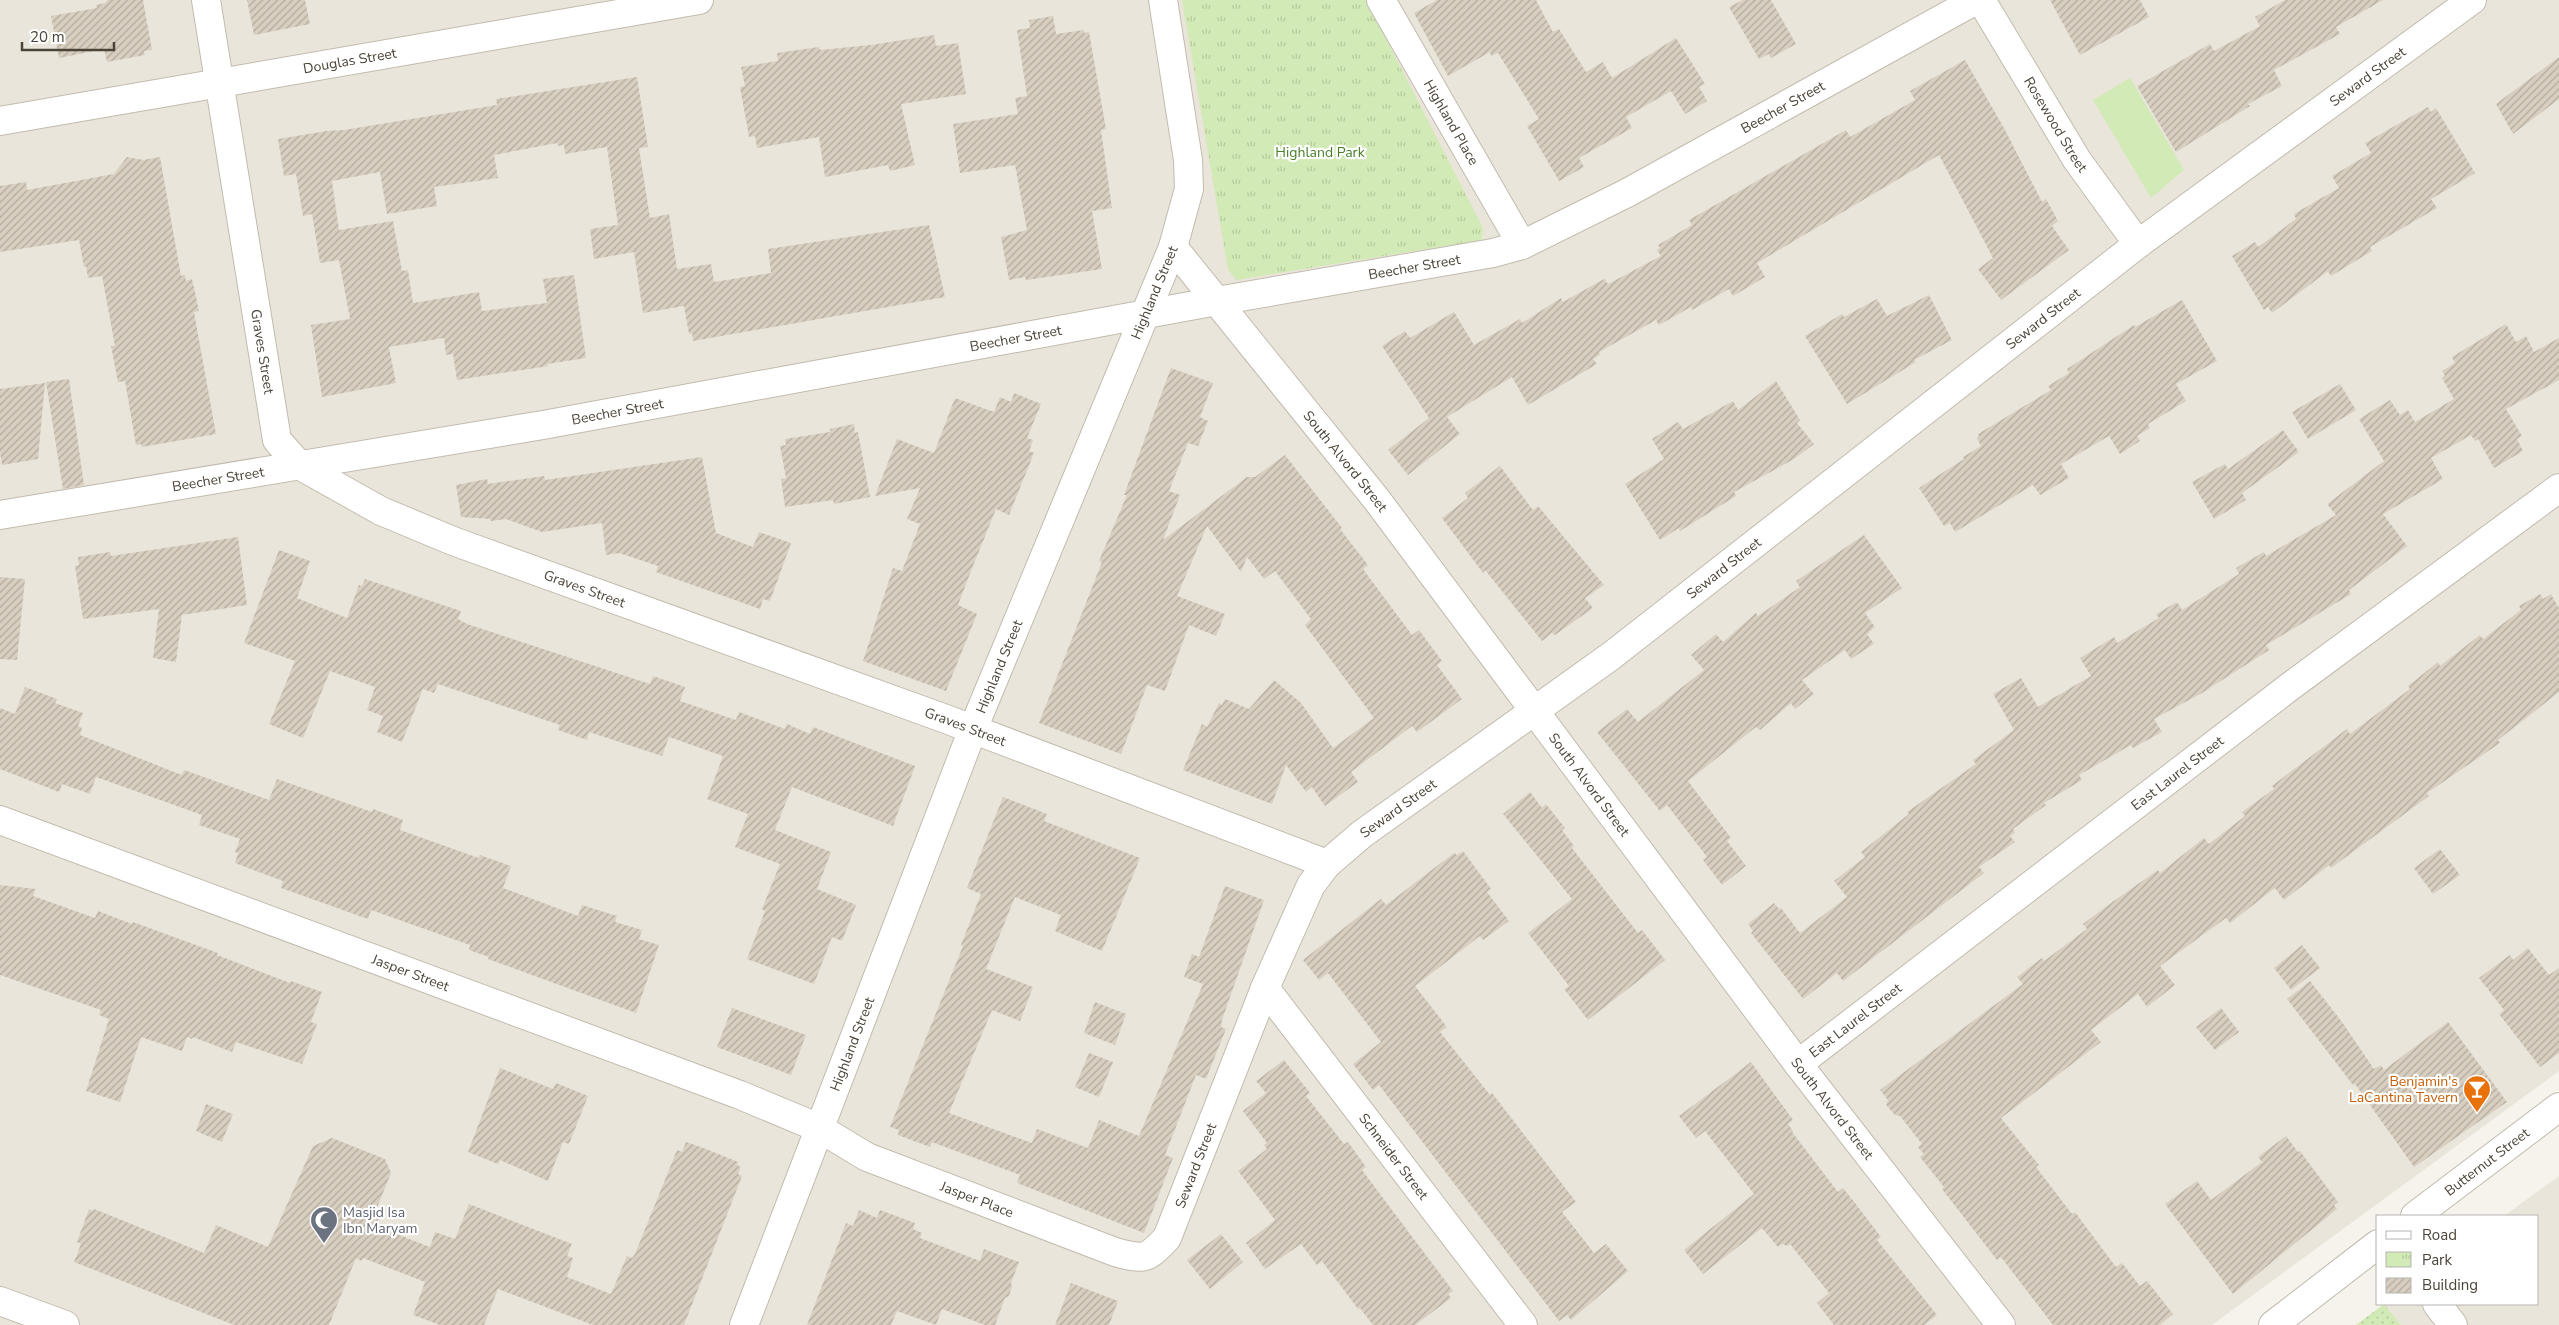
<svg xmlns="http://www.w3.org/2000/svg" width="2559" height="1325" font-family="'Nunito Sans',sans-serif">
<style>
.residential{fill:#eae5da}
.grass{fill:url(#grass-dots)}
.park{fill:url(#park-tufts)}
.garden{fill:#d2eab5}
.building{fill:url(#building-hatch)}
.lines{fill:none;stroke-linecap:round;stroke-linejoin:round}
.minor-casing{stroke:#c2bbae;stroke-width:30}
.minor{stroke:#fff;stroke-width:28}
.labels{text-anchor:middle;stroke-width:4.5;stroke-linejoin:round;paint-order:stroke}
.street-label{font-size:14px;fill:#4b4439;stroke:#fff}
.park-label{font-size:14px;fill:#4a7f2a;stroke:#fff}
.food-label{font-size:14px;fill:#c56008;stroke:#fff;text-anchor:end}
.worship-label{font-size:14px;fill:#5b616d;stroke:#fff;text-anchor:start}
</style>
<defs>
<pattern id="grass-dots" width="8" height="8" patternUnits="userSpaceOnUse" patternTransform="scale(1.25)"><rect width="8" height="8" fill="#d2eab5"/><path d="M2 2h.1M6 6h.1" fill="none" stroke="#b6ca9c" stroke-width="1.8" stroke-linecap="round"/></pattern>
<pattern id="park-tufts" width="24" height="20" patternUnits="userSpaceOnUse" patternTransform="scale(1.25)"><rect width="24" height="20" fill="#d2eab5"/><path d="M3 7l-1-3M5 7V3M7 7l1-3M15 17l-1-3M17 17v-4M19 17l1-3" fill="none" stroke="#b6ca9c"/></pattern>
<pattern id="building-hatch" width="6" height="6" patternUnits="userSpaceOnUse" patternTransform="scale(1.25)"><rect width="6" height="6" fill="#d8cfc1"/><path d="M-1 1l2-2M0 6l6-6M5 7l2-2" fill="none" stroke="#b1aa9e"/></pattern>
</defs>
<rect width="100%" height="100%" fill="#f6f3ec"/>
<g class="residential">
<path d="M0 0H2559V1071L2212 1325H0Z"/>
<path d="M2559 1176V1325H2401L2384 1304H2538V1216H2504Z"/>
</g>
<path class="grass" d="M2384 1304 2401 1325H2356Z"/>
<path class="park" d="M1182 0H1366L1483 228 1482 240 1237 280 1228 270Z"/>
<path class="garden" d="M2130 78 2184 170 2151 198 2093 100Z"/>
<g class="building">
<path d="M108 0H143L152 50 144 51 145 55 107 62 104 49 59 58 51 16 97 8 96 5 105 3Z"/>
<path d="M247 0H305L310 24 254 35Z"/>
<path d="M1437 0H1536L1553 32 1559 29 1586 72 1603 62 1612 78 1676 38 1705 84 1699 87 1707 101 1685 114 1671 91 1626 117 1632 128 1579 158 1584 167 1559 181 1527 126 1539 119 1498 53 1491 56 1490 52 1448 76 1414 13Z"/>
<path d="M1743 0H1771L1796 44 1771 58 1769 54 1759 59 1729 7Z"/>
<path d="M2050 0H2140L2149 17 2080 55Z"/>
<path d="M2285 0H2383L2336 27 2340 34 2274 70 2282 86 2248 104 2250 106 2176 152 2137 86 2210 44 2214 51 2260 26 2255 17Z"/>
<path d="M1053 16 1056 34 1084 30V33L1089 32 1106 129 1101 130 1112 208 1092 211 1102 269 1026 280 1025 277 1009 280 1001 237 1027 230 1015 165 960 173 953 124 1018 114 1015 98 1027 96 1017 30 1030 28 1029 20Z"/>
<path d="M934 35 936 46 958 43 966 94 901 104 915 165 890 171 888 165 825 177 819 137 757 148 755 136 749 137 740 87 745 86 741 67 778 61 777 53 819 47 820 50 871 45Z"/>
<path d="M2559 57V99L2513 134 2496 104Z"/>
<path d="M1965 60 2004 128 2042 202 2046 199 2058 221 2052 226 2069 250 2001 300 1978 269 1993 258 1939 155 1757 263 1765 277 1733 296 1729 289 1692 310 1691 307 1659 325 1656 320 1599 352 1600 354 1593 359 1597 364 1528 405 1512 377 1447 417 1460 434 1408 475 1388 450 1429 418 1382 346 1405 331 1410 338 1454 312 1474 345 1520 319 1522 323 1561 298 1563 302 1604 279 1608 284 1661 256 1657 250 1660 248 1658 245 1692 225 1689 220 1846 130 1850 137 1915 100 1910 91Z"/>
<path d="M637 77 648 147 639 148 650 218 669 214 677 269 711 264 714 282 771 273 768 249 929 225 945 297 693 341 692 333 689 334 684 306 643 313 634 252 594 259 590 229 618 225 607 147 565 154 564 145 558 146 557 143 494 155 498 178 434 187 437 206 387 214 380 172 332 181 339 230 393 221 402 271 408 270 413 303 479 292 482 311 547 303 543 279 574 275 586 358 547 364 548 366 457 380 453 354 446 355 444 338 389 347 396 383 322 397 311 325 350 319 339 260 320 263 312 214 303 216 296 174 284 176 278 139 327 131 344 130 497 105 496 99Z"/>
<path d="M2428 107 2431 112 2436 108 2475 173 2431 199 2437 208 2370 247 2372 251 2331 276 2328 271 2272 313 2268 307 2264 310 2232 256 2255 242 2258 247 2296 219 2294 214 2339 188 2332 176 2371 153 2365 143Z"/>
<path d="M127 157 143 160 160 157 181 276 185 275 186 281 192 279 199 311 194 312 216 434 142 447 141 444 136 445 125 381 118 382 111 346H115L102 276 88 278 86 266 84 267 79 240 0 252V186L26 182 27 190 114 174Z"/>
<path d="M1929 295 1952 340 1914 360 1916 362 1847 404 1805 336 1842 314 1844 317 1877 299 1887 316Z"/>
<path d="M2182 300 2217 361 2176 384 2186 401 2148 424 2150 428 2137 436 2140 441 2120 454 2109 436 2061 464 2069 478 2040 495 2033 485 1955 532 1950 523 1944 526 1919 488 1964 459 1963 457 1981 446 1977 438 1979 437 1978 434 2051 390 2048 386 2069 373 2067 369 2134 325 2135 327Z"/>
<path d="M2506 324 2516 342 2526 336 2534 352 2559 338V380L2506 409 2522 436 2517 439 2523 451 2494 468 2478 439 2475 441 2471 435 2431 458 2443 479 2383 514 2407 546 2349 590 2351 594 2266 645 2269 650 2202 693 2154 719 2162 732 2133 748 2131 745 2079 775 2082 780 2044 803 2046 805 2013 829 2015 833 2010 836 2015 842 1979 867 1984 873 1843 981 1837 973 1803 999 1751 933 1753 931 1748 924 1774 903 1779 909 1781 908 1800 933 1847 897 1834 881 1865 857 1861 852 1909 814 1907 812 1976 764 1973 760 2014 730 1993 694 2021 678 2038 707 2091 676 2080 658 2114 637 2117 643 2159 618 2156 614 2177 602 2182 610 2239 574 2236 568 2264 552 2266 556 2336 515 2327 504 2384 461 2359 419 2390 400 2400 415 2408 410 2415 422 2454 399 2442 378 2445 376 2442 371 2455 363 2452 357Z"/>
<path d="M1171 368 1213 383 1200 417 1208 421 1198 446 1188 443 1169 491 1180 495 1163 540 1247 477H1255L1285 455 1342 528 1340 529 1368 565 1363 569 1412 635 1419 630 1442 661 1437 665 1462 699 1417 732 1412 726 1351 772 1358 782 1325 806 1312 787 1306 792 1286 765 1272 804 1183 770 1202 724 1207 727 1219 703 1222 705 1225 699 1249 709 1274 680 1301 703 1333 748 1374 718 1305 625 1311 619 1275 571 1264 579 1247 557 1241 572 1207 526 1177 596 1225 614 1216 636 1189 625 1165 691 1147 685 1121 754 1039 723 1102 562 1099 561 1127 495H1124Z"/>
<path d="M69 379 84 485 63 489 46 382Z"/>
<path d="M1776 381 1800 420 1797 423 1814 444 1794 459 1734 492 1736 496 1680 531 1679 528 1660 540 1625 484 1664 459 1652 439 1678 422 1683 429 1733 401 1738 410Z"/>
<path d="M45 383 38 459 2 465 0 452V389Z"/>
<path d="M2340 384 2356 410 2308 439 2292 412Z"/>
<path d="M1014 393 1041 404 1027 438 1033 440 1029 451 1034 453 1009 515 996 509 971 571 958 605 977 614 946 691 863 661 893 568 902 571 920 524 907 519 920 488 875 496 897 439 934 453 955 398 994 412 1000 397 1011 402Z"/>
<path d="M854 424 855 433 858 432 870 497 834 504 833 500 785 507 781 479 786 478 780 446 786 445 785 439 830 432V429Z"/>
<path d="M2283 430 2299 452 2242 493 2246 500 2214 519 2192 482 2225 464 2228 469Z"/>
<path d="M702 457 716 533 753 547 759 532 791 543 770 601 763 599 760 609 656 572 658 566 619 553 606 555 602 523 542 532 506 519 491 521 490 519 461 517 456 485 487 479 488 484 544 476 545 480Z"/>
<path d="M1500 466 1533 510 1538 506 1604 585 1585 598 1593 608 1555 635 1552 633 1542 641 1485 570 1483 573 1442 518 1468 498 1465 493Z"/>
<path d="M1864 535 1902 588 1865 613 1875 627 1867 634 1874 644 1851 659 1845 650 1802 680 1814 694 1795 709 1791 703 1760 730 1756 727 1688 781 1731 838 1727 841 1746 866 1722 885 1703 860 1707 857 1667 805 1660 811 1597 732 1627 709 1638 722 1704 670 1691 655 1716 634 1723 642 1756 613 1758 616 1800 587 1796 581Z"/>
<path d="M238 537 247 605 182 615 176 662 153 658 159 609 83 619 75 566 79 565 78 557 110 552 111 556Z"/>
<path d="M279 550 310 561 297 598 347 618 359 585 362 586 365 579 461 611 458 619 467 624 650 684 653 676 685 687 680 701 736 720 739 712 785 729 787 724 810 734 813 727 915 766 893 826 792 787 775 830 831 852 817 889 856 905 842 941 832 937 814 984 747 959 765 911 762 909 780 864 735 847 748 814 707 799 723 756 669 737 662 756 589 732 587 740 558 730 560 725 438 684 434 693 423 689 402 742 377 732 383 716 367 710 375 687 330 671 303 738 269 724 295 661 244 643Z"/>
<path d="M0 577 25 579 17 660 0 659Z"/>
<path d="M2540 594 2543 599 2551 594 2559 608V692L2498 740 2500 743 2427 793 2429 796 2331 868 2329 865 2284 900 2275 888 2230 923 2226 918 2160 966 2175 985 2147 1007 2138 994 2091 1030 2101 1042 2001 1118 2039 1165 2036 1167 2072 1214 2075 1212 2116 1267 2122 1263 2140 1286 2147 1281 2173 1314 2160 1325H2053L2001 1257 1997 1260 1942 1189 1944 1187 1920 1157 1924 1154 1918 1147 1922 1144 1900 1116 1895 1115 1886 1105 1888 1100 1880 1090 2023 984 2017 977 2042 958 2044 961 2087 929 2083 924 2111 903 2158 870 2160 873 2204 838 2209 844 2245 816 2242 812 2274 789 2272 786 2347 729 2350 734 2410 689 2408 686 2438 662 2440 666 2480 635 2483 639 2521 610 2519 606Z"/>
<path d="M25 687 57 699 55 703 83 713 78 726 82 728 80 735 182 775 184 770 269 800 277 779 372 812 373 809 403 820 400 830 479 858 480 855 511 866 503 888 578 916 582 905 617 916 615 922 642 930 639 939 659 945 636 1013 488 959 489 957 469 950 470 945 371 910 368 919 281 888 283 881 235 863 238 853 235 852 240 839 199 825 202 815 96 777 90 794 62 784 59 792 0 769V708L15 714Z"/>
<path d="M1530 792 1542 808 1546 804 1565 828 1562 830 1574 846 1572 848 1638 933 1642 930 1665 960 1588 1020 1564 989 1569 986 1528 933 1572 899 1503 814Z"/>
<path d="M1003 797 1047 814 1044 821 1140 858 1102 951 1055 931 1061 915 1015 897 986 969 1033 987 1020 1021 992 1010 949 1113 1032 1143 1037 1129 1088 1148 1099 1120 1139 1136 1203 984 1184 977 1192 954 1199 957 1225 886 1264 900 1222 1020 1221 1027 1226 1029 1206 1079 1196 1075 1165 1155 1173 1158 1144 1233 1017 1183 1020 1175 932 1142 930 1147 898 1135 899 1130 890 1127 963 946 961 945 981 894 967 888Z"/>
<path d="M2440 849 2460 875 2433 894 2414 868Z"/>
<path d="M1463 851 1491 889 1487 892 1509 921 1483 940 1480 936 1415 986 1447 1027 1440 1032 1490 1095 1492 1093 1576 1202 1562 1212 1594 1253 1606 1244 1628 1271 1571 1320 1567 1315 1559 1321 1379 1085 1373 1090 1353 1064 1381 1042 1328 973 1319 980 1303 960 1381 899 1386 905 1454 853 1457 855Z"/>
<path d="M0 885 36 889 33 896 95 918 98 911 132 924 133 922 218 953 217 955 290 983 291 981 322 992 311 1022 317 1024 302 1064 236 1042 232 1052 193 1037 192 1039 187 1037 182 1051 141 1037 120 1102 86 1091 109 1019 99 1015 101 1010 0 975Z"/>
<path d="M2302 945 2320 968 2291 990 2274 968Z"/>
<path d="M2528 948 2549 975 2559 968V1053L2540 1067 2499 1014 2504 1010 2479 978 2510 955 2513 960Z"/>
<path d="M2310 981 2342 1022 2374 1069 2381 1065 2384 1070 2448 1022 2507 1102 2414 1167 2355 1084 2353 1085 2287 999Z"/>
<path d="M1095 1002 1126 1014 1115 1045 1084 1033Z"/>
<path d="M732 1008 806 1035 791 1075 717 1047Z"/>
<path d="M2221 1008 2239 1032 2215 1050 2196 1027Z"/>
<path d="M1089 1053 1113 1062 1099 1097 1075 1087Z"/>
<path d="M1284 1060 1310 1093 1306 1096 1344 1144 1348 1142 1366 1167 1362 1170 1453 1291 1448 1294 1451 1298 1415 1325H1373L1360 1308 1358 1309 1322 1261 1317 1265 1301 1244 1265 1269 1246 1243 1275 1220 1238 1171 1267 1149 1264 1145 1267 1143 1243 1111 1266 1093 1256 1081Z"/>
<path d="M1751 1062 1793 1120 1788 1124 1793 1131 1792 1132 1838 1192 1843 1188 1855 1203 1881 1237 1877 1240 1937 1315 1924 1325H1834L1817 1303 1829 1293 1790 1244 1788 1246 1782 1244 1778 1247 1762 1228 1703 1274 1684 1250 1754 1194 1705 1131 1696 1138 1679 1116Z"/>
<path d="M500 1068 553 1089 556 1083 588 1096 569 1144 563 1142 548 1181 500 1160 498 1164 468 1152Z"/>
<path d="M206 1104 233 1114 222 1142 196 1131Z"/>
<path d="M2286 1136 2298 1152 2300 1151 2338 1202 2334 1205 2337 1209 2233 1294 2165 1204 2197 1181 2211 1200 2262 1162 2258 1157Z"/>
<path d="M332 1138 385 1159 391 1173 376 1210 381 1212 376 1226 430 1247 435 1232 455 1239 469 1204 572 1244 567 1256 573 1258 567 1277 611 1294 627 1256 632 1258 635 1254 677 1150 682 1152 686 1142 701 1147 738 1162 737 1165 741 1167 738 1174 742 1176 684 1325H593L498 1289 484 1325H440L413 1315 425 1282 363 1258 362 1261 356 1258 329 1325H234L74 1262 81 1244 77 1242 89 1209 93 1211 94 1209 204 1253 216 1225 268 1247 313 1146Z"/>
<path d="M859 1210 877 1218 880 1210 915 1223 913 1229 922 1233 920 1238 980 1261 984 1249 1019 1262 1011 1283 1012 1287 1009 1296 1005 1298 995 1325H985L942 1309 936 1325 897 1311 891 1325H807L846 1223 853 1226Z"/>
<path d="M1221 1234 1243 1262 1210 1289 1187 1260Z"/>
<path d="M1071 1283 1118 1301 1109 1325H1055Z"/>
</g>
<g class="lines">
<g class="minor-casing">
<g id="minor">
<path id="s1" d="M206 0 277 440 299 465 381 511 453 541 946 719 1327 864"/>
<path id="s2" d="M1381 0 1522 245"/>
<path id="s3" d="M1981 0 2077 160 2138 244"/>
<path id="s4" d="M0 121 699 0"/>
<path id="s5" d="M1173 247 1377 500 1798 1064 2001 1325"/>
<path id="s6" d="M0 515 543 425 1217 301 1493 253 1522 245 1627 193 1976 0"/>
<path id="s7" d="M0 820 740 1095 819 1128 867 1157 1115 1252C1145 1260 1146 1260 1167 1238L1265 988 1311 885 1327 864 1362 834 1611 656 2138 244 2472 0"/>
<path id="s8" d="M1265 988 1523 1325"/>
<path id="s9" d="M1798 1064 2288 688 2559 488"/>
<path id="s10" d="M2415 1216 2559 1107"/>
<path d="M0 1301 65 1325"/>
<path d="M2437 1304 2453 1325"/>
<path id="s11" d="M744 1325 973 729 1173 247 1189 189 1188 160 1163 0"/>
<path d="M2273 1325 2378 1244"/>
</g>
</g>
<use href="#minor" class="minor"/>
</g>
<defs>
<g id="bar-pin" transform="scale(1.4375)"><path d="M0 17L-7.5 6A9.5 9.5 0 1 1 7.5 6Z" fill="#e8710a" stroke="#fff"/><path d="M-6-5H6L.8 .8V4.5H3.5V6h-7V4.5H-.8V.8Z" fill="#fff"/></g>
<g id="mosque-pin" transform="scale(1.4375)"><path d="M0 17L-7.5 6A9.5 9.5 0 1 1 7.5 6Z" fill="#6b7280" stroke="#fff"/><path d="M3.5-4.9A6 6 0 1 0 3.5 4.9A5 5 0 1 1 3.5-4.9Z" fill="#fff"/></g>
</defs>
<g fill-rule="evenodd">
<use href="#bar-pin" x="2477" y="1089"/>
<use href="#mosque-pin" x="324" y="1220"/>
</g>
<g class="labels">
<g class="street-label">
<text dy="5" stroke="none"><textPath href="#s4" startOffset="355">Douglas Street</textPath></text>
<text dy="5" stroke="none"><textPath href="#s7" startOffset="2969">Seward Street</textPath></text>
<text dy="5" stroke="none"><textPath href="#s6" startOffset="1841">Beecher Street</textPath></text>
<text dy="5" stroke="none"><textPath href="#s2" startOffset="141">Highland Place</textPath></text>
<text dy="5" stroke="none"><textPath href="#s3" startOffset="145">Rosewood Street</textPath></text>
<text dy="5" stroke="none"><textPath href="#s6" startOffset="1436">Beecher Street</textPath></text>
<text dy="5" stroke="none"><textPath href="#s11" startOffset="1111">Highland Street</textPath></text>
<text dy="5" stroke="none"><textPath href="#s7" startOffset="2564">Seward Street</textPath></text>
<text dy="5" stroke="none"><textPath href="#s6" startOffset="1031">Beecher Street</textPath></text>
<text dy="5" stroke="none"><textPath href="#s1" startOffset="356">Graves Street</textPath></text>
<text dy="5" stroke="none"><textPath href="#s6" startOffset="626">Beecher Street</textPath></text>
<text dy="5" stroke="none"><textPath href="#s5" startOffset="275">South Alvord Street</textPath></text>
<text dy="5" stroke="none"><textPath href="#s6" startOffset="221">Beecher Street</textPath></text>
<text dy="5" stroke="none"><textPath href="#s7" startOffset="2159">Seward Street</textPath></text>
<text dy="5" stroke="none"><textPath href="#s1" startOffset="791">Graves Street</textPath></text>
<text dy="5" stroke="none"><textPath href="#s11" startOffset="706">Highland Street</textPath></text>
<text dy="5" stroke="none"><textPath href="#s1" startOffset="1196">Graves Street</textPath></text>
<text dy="5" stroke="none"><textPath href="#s9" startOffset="478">East Laurel Street</textPath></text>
<text dy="5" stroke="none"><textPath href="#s5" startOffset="680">South Alvord Street</textPath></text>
<text dy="5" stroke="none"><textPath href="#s7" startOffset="1754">Seward Street</textPath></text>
<text dy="5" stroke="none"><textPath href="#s7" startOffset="438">Jasper Street</textPath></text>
<text dy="5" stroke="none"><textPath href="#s9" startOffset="72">East Laurel Street</textPath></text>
<text dy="5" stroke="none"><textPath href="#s11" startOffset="301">Highland Street</textPath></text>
<text dy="5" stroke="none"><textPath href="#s5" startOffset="1085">South Alvord Street</textPath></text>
<text dy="5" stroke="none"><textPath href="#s8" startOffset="212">Schneider Street</textPath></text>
<text dy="5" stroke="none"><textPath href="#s10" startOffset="90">Butternut Street</textPath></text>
<text dy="5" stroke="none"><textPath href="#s7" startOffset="1334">Seward Street</textPath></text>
<text dy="5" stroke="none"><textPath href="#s7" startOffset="1049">Jasper Place</textPath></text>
</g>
<g class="park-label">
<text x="1320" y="157">Highland Park</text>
</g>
<g class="food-label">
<text x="2458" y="1086">Benjamin's<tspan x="2458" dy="16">LaCantina Tavern</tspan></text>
</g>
<g class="worship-label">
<text x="343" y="1217">Masjid Isa<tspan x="343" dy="16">Ibn Maryam</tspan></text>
</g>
</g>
<rect x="2376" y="1215" width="162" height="90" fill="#ffffff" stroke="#b7b4b0"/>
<rect x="2386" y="1231" width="25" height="8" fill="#ffffff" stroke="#b7b4b0"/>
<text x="2422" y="1240" font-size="15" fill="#4b4439">Road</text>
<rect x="2386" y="1252" width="25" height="15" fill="url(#park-tufts)" stroke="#b7b4b0"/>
<text x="2422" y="1265" font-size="15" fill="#4b4439">Park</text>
<rect x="2386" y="1278" width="25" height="15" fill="url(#building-hatch)" stroke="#b7b4b0"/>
<text x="2422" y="1290" font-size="15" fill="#4b4439">Building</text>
<path d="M22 42v8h92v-8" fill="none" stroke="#4b4439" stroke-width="2.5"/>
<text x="30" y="42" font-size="15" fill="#4b4439" stroke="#ffffff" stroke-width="4" paint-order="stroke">20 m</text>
</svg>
